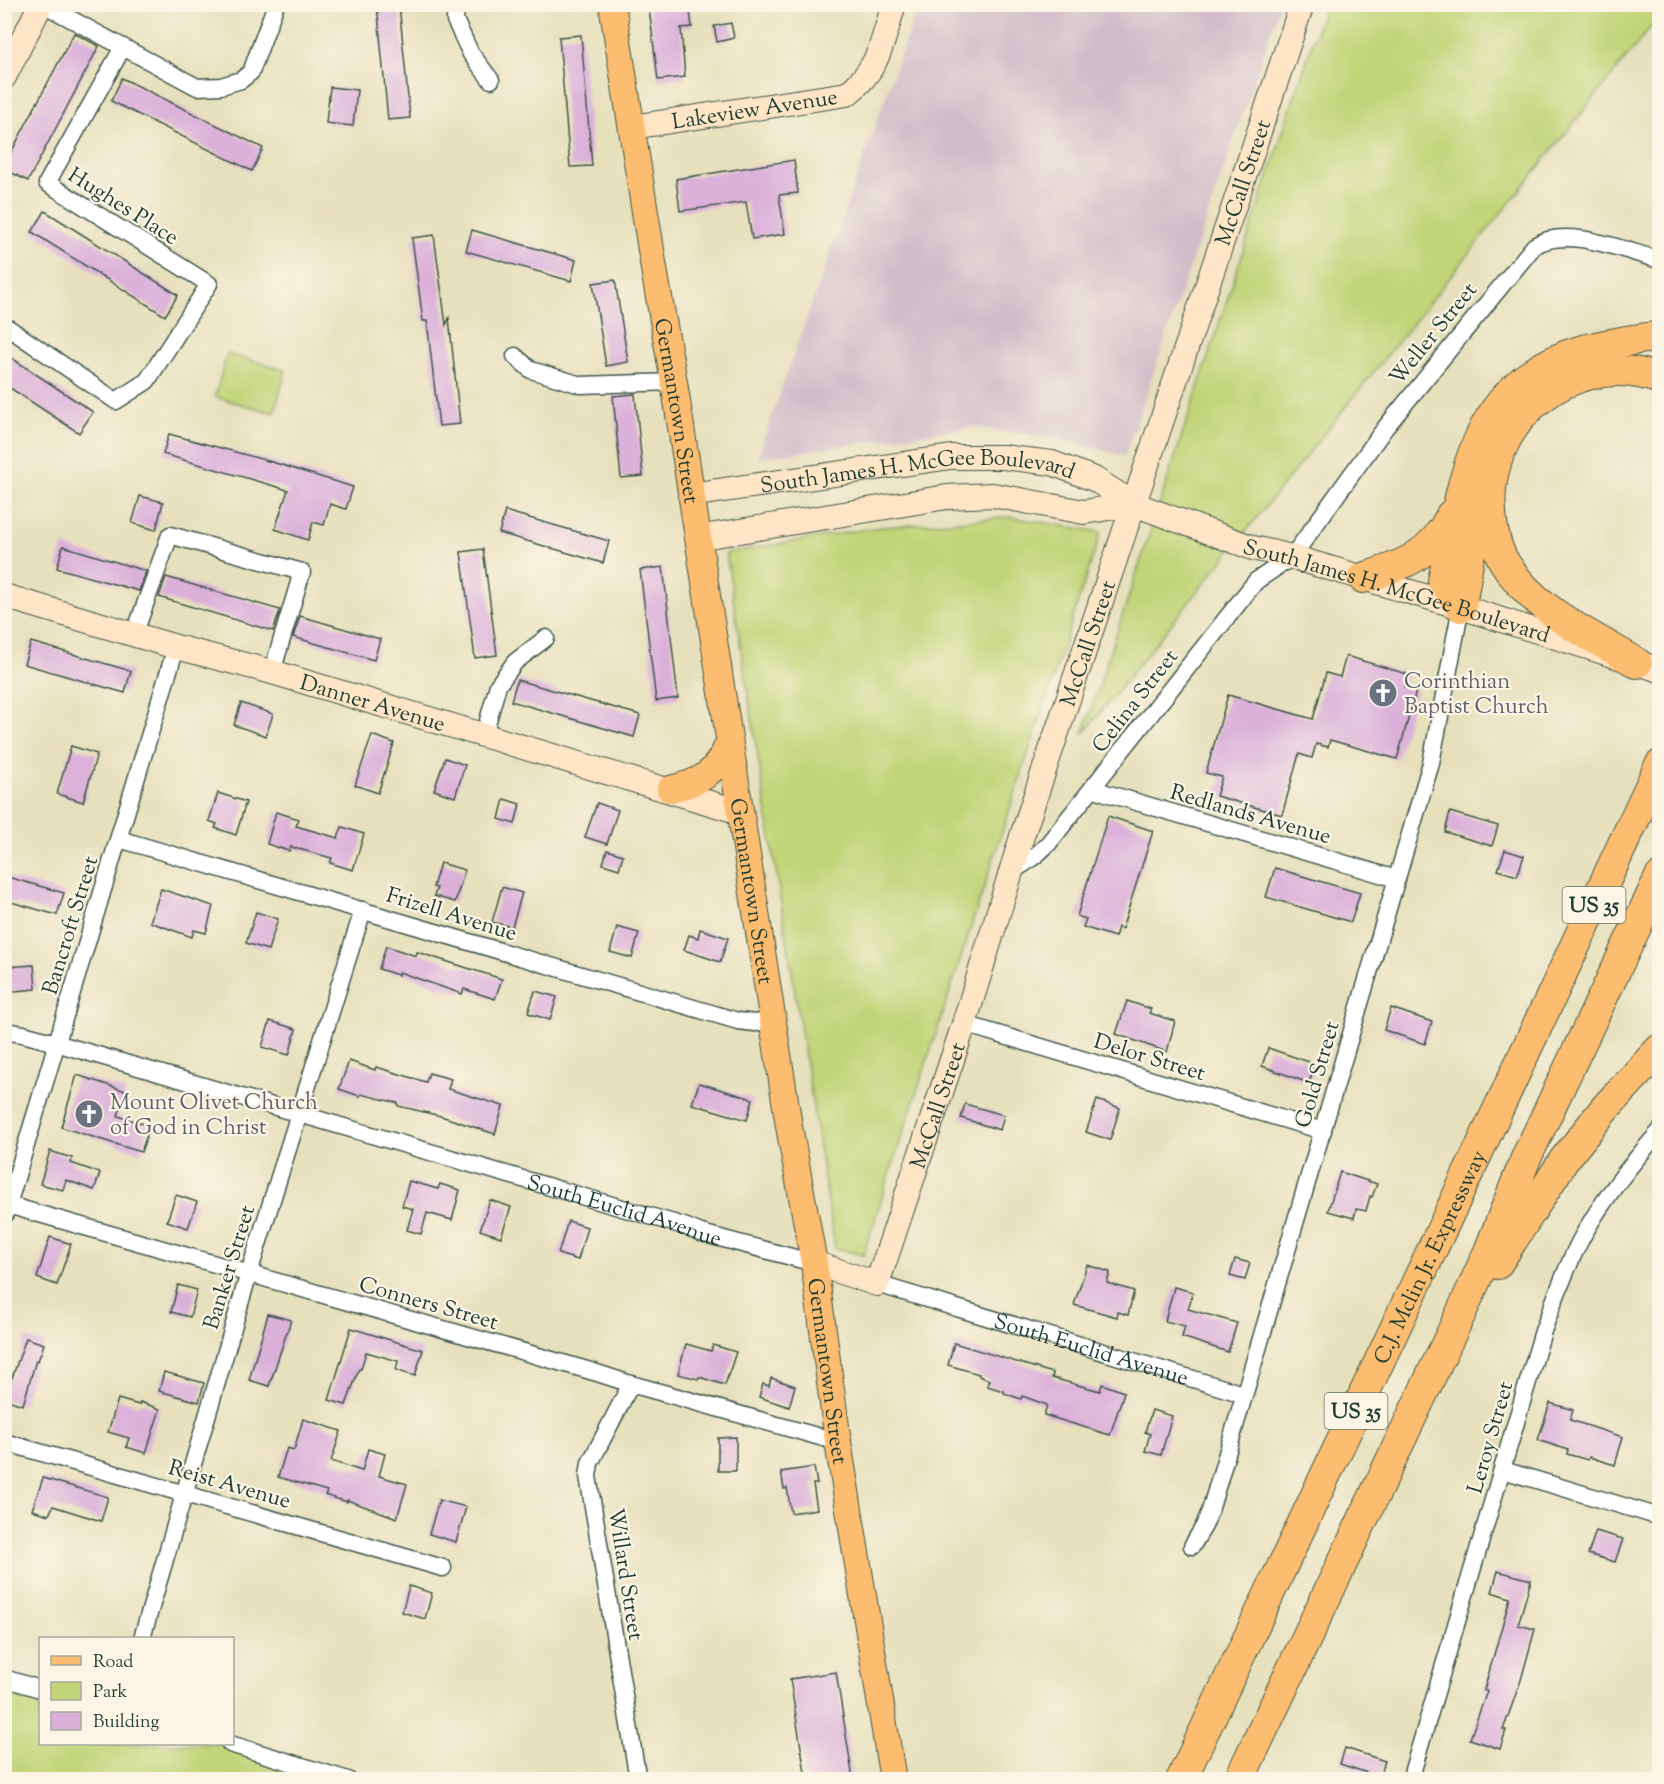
<svg xmlns="http://www.w3.org/2000/svg" width="1664" height="1784" font-family="'Sorts Mill Goudy',serif">
<style>
.industrial{fill:#d1bdc9}
.green{fill:#c1d477;stroke:#708856;stroke-width:1.5}
.building{fill:#dbb1da}
.lines{fill:none;stroke-linecap:round;stroke-linejoin:round}
.street-casing{stroke:#3d5548;stroke-width:19}
.secondary-casing{stroke:#3d5548;stroke-width:26}
.primary-casing{stroke:#3d5548;stroke-width:28}
.highway-casing{stroke:#3d5548;stroke-width:32}
.street{stroke:#fff;stroke-width:16}
.secondary{stroke:#fee5c5;stroke-width:24}
.primary{stroke:#fcbd6f;stroke-width:26}
.highway{stroke:#fcbd6f;stroke-width:30}
.labels{text-anchor:middle;stroke-width:4.5;stroke-linejoin:round;paint-order:stroke}
.shield{fill:#fcf5e5;stroke:#617469;stroke-width:1.5}
.shield-label{font-size:21px;font-weight:bold;fill:#1f3d34}
.street-label{font-size:22px;fill:#1f3d34;stroke:#fcf5e5}
.worship-label{font-size:22px;fill:#5b616d;stroke:#fcf5e5;text-anchor:start}
</style>
<rect width="100%" height="100%" fill="#fcf5e5"/>
<filter id="ink" filterUnits="userSpaceOnUse"><feTurbulence type="fractalNoise" baseFrequency=".0167" numOctaves="2"/><feDisplacementMap in="SourceGraphic" scale="12" xChannelSelector="R" yChannelSelector="G"/><feConvolveMatrix kernelMatrix="1 2 1 2 8 2 1 2 1" color-interpolation-filters="sRGB"/></filter>
<filter id="wash" filterUnits="userSpaceOnUse"><feTurbulence type="fractalNoise" baseFrequency=".008" numOctaves="4" result="noise"/><feDisplacementMap in="SourceGraphic" scale="24" xChannelSelector="R" yChannelSelector="G"/><feGaussianBlur stdDeviation="1.35" result="paint"/><feColorMatrix in="noise" values="0 0 0 0 0 0 0 0 0 0 0 0 0 0 0 0 0 1.4 0 .05"/><feComposite in="paint" operator="in"/></filter>
<g filter="url(#wash)">
<rect width="100%" height="100%" fill="#e7e0bc"/>
<path class="industrial" d="M918 5H1280L1125 456 1055 438 971 427 757 458Z"/>
<g class="green">
<path d="M1325 5H1659V17L1083 734Z"/>
<path d="M227 354 286 370 274 413 215 397Z"/>
<path d="M1010 517 1101 532 863 1255 835 1248 726 553 872 528Z"/>
<path d="M4 1678 40 1689V1744H230L348 1779H5Z"/>
</g>
<g id="blocks">
<g class="building">
<path d="M377 4H399L410 118 388 120Z"/>
<path d="M689 4 692 27 681 28 685 77 658 80 649 8Z"/>
<path d="M731 23 734 38 717 42 714 26Z"/>
<path d="M74 33 99 46 28 181 4 169V166Z"/>
<path d="M581 35 592 166 570 167 559 37Z"/>
<path d="M122 78 263 148 252 171 111 101Z"/>
<path d="M330 87 357 90 353 126 326 123Z"/>
<path d="M794 160 798 193 779 195 785 234 752 239 746 202 680 211 676 179Z"/>
<path d="M45 211 178 295 165 316 32 232Z"/>
<path d="M472 230 576 260 571 281 466 251Z"/>
<path d="M434 235 446 325 449 318 460 424 439 426 427 321H423L412 238Z"/>
<path d="M615 280 628 362 606 366 593 283Z"/>
<path d="M4 353 93 412 79 433 4 384Z"/>
<path d="M635 394 643 476 621 478 613 396Z"/>
<path d="M169 434 272 462 353 487 346 509 330 504 324 525 313 522 308 540 275 529 288 490 163 454Z"/>
<path d="M140 496 163 502 156 530 132 523Z"/>
<path d="M505 511 609 541 603 563 499 533Z"/>
<path d="M63 546 146 571 139 591 57 568Z"/>
<path d="M483 549 497 655 475 658 461 552Z"/>
<path d="M663 567 678 698 656 701 640 570Z"/>
<path d="M166 577 280 610 273 631 159 597Z"/>
<path d="M300 616 380 639 374 660 293 637Z"/>
<path d="M31 642 131 671 125 693 24 664Z"/>
<path d="M1346 656 1407 674 1404 687 1416 691 1397 759 1330 740 1328 747 1316 744 1312 758 1299 754 1282 815 1216 796 1222 777 1206 773 1228 695 1313 719 1326 673 1340 677Z"/>
<path d="M517 680 640 715 634 737 511 701Z"/>
<path d="M241 703 273 714 266 736 234 725Z"/>
<path d="M372 735 394 743 378 793 355 785Z"/>
<path d="M71 746 97 754 83 802 57 794Z"/>
<path d="M445 758 465 765 455 797 434 790Z"/>
<path d="M218 793 246 802 236 835 215 828 217 824 209 821Z"/>
<path d="M504 799 520 804 515 824 499 819Z"/>
<path d="M597 803 618 810 607 844 585 837Z"/>
<path d="M276 812 299 819 296 826 338 838 342 827 364 834 353 870 330 863 332 858 291 847 289 851 267 844Z"/>
<path d="M1450 812 1498 826 1492 846 1445 832Z"/>
<path d="M1108 816 1153 831 1122 929 1118 927 1115 937 1083 927 1086 919 1077 916Z"/>
<path d="M607 850 623 855 619 869 603 864Z"/>
<path d="M1505 850 1524 856 1517 876 1498 870Z"/>
<path d="M440 863 465 870 455 902 434 896 437 888 433 887Z"/>
<path d="M1275 868 1360 893 1351 922 1266 897Z"/>
<path d="M4 876 64 893 57 915 4 900Z"/>
<path d="M502 887 522 893 512 927 492 922Z"/>
<path d="M161 889 213 906 206 933 194 930 192 937 150 922Z"/>
<path d="M256 912 278 919 268 950 246 943Z"/>
<path d="M617 927 639 933 632 958 610 952Z"/>
<path d="M700 929 728 938 720 962 684 950 689 935 698 938Z"/>
<path d="M386 946 416 956 417 952 502 979 495 999 464 989 462 994 399 972 398 975 379 969Z"/>
<path d="M34 965 36 989 4 992V967Z"/>
<path d="M535 991 557 997 550 1020 528 1013Z"/>
<path d="M1127 1001 1151 1009 1149 1013 1175 1021 1167 1052 1116 1034Z"/>
<path d="M1391 1008 1432 1022 1425 1044 1384 1030Z"/>
<path d="M270 1021 296 1029 289 1055 262 1047Z"/>
<path d="M1268 1048 1315 1064 1309 1083 1262 1066Z"/>
<path d="M349 1061 375 1070 376 1067 426 1082 429 1073 451 1079 448 1089 503 1106 495 1134 441 1116 398 1106V1103L361 1094 360 1096 339 1089Z"/>
<path d="M77 1075 126 1091 118 1116 150 1126 141 1152 61 1127Z"/>
<path d="M699 1083 753 1099 747 1120 692 1104Z"/>
<path d="M1097 1100 1120 1108 1110 1140 1086 1132Z"/>
<path d="M965 1104 1004 1115 1000 1130 961 1118Z"/>
<path d="M50 1151 72 1158 71 1163 100 1173 94 1190 66 1180 63 1190 40 1184Z"/>
<path d="M1340 1172 1377 1184 1372 1197 1370 1196 1366 1211 1356 1209 1354 1218 1328 1211Z"/>
<path d="M409 1181 438 1189 440 1184 460 1190 452 1220 427 1213 421 1234 407 1230 413 1209 402 1206Z"/>
<path d="M176 1195 197 1202 188 1228 167 1221Z"/>
<path d="M490 1200 511 1207 501 1237 480 1230Z"/>
<path d="M568 1221 587 1227 578 1260 558 1254Z"/>
<path d="M50 1237 71 1244 57 1285 37 1278Z"/>
<path d="M1235 1259 1250 1263 1245 1280 1230 1276Z"/>
<path d="M1087 1265 1110 1272 1107 1283 1134 1291 1128 1315 1118 1312 1117 1317 1074 1305Z"/>
<path d="M178 1285 197 1290 190 1317 171 1312Z"/>
<path d="M1174 1287 1193 1292 1188 1309 1237 1323 1228 1352 1182 1337 1185 1326 1165 1321Z"/>
<path d="M268 1314 291 1320 269 1386 249 1380Z"/>
<path d="M351 1328 423 1350 415 1376 396 1370 398 1361 366 1352 361 1369H359L346 1405 329 1400Z"/>
<path d="M26 1338 44 1344 38 1361 36 1360 23 1405 4 1399V1391L9 1377 12 1378Z"/>
<path d="M954 1343 1053 1373 1052 1378 1100 1391 1102 1384 1124 1392 1110 1435 1044 1415 1047 1405 1022 1396 1021 1399 1004 1393V1391L987 1386 989 1380 979 1376V1374L948 1365Z"/>
<path d="M686 1344 711 1351 713 1345 736 1352 725 1385 699 1377 698 1379 678 1374Z"/>
<path d="M164 1372 204 1383 199 1402 159 1391Z"/>
<path d="M771 1378 795 1386 789 1407 759 1397 763 1384 769 1386Z"/>
<path d="M118 1399 139 1405 140 1402 160 1409 146 1453 126 1447 129 1438 108 1432Z"/>
<path d="M1550 1403 1573 1410 1570 1420 1623 1437 1615 1465 1589 1457 1588 1460 1567 1454 1568 1450 1538 1440Z"/>
<path d="M1152 1410 1172 1416 1161 1455 1145 1451 1150 1434 1145 1432Z"/>
<path d="M303 1419 341 1431 331 1461 362 1471 368 1449 385 1454 379 1476 407 1484 397 1518 347 1500V1502L325 1495 327 1491 278 1477 287 1448 294 1450Z"/>
<path d="M736 1437V1471H718V1438Z"/>
<path d="M814 1467 817 1484H813L817 1509 791 1513 787 1488 784 1489 781 1472Z"/>
<path d="M43 1478 108 1497 101 1521 53 1506 49 1515 32 1510Z"/>
<path d="M439 1500 466 1507 456 1542 429 1534Z"/>
<path d="M1596 1531 1623 1539 1615 1562 1588 1554Z"/>
<path d="M1498 1571 1531 1580 1518 1625 1535 1629 1521 1680 1503 1730H1506L1500 1749 1470 1739 1487 1691 1484 1690 1510 1598 1492 1592Z"/>
<path d="M409 1586 432 1593 425 1619 402 1612Z"/>
<path d="M836 1672 853 1779H806L790 1679Z"/>
<path d="M1345 1748 1385 1761 1380 1777 1340 1764Z"/>
</g>
</g>
</g>
<g filter="url(#ink)">
<use href="#blocks" fill-opacity="0" stroke="#3d5548" stroke-width="1.5"/>
<g class="lines">
<g class="street-casing">
<g id="street">
<path d="M43 4 197 87 221 86 241 80 251 72 276 4"/>
<path d="M456 4 455 20 471 54 491 80"/>
<path d="M4 325 116 401 147 381 209 284 47 183 123 47"/>
<path d="M515 356 531 370 581 385 674 382"/>
<path d="M134 635 170 535 302 572 272 672"/>
<path d="M484 735 498 685 515 662 546 638"/>
<path d="M1093 788 1106 793 1397 879"/>
<path d="M119 839 738 1021 755 1023 772 1021"/>
<path d="M1011 872 1033 858 1048 844 1256 581 1292 557 1385 428 1534 246C1567 225 1624 251 1660 260"/>
<path d="M964 1024 1323 1131"/>
<path id="s1" d="M4 1031 23 1034 56 1043 684 1226 701 1233 814 1263"/>
<path d="M8 1205 594 1372 631 1384 838 1442"/>
<path d="M5 1215 176 647"/>
<path id="s2" d="M877 1284 1243 1394"/>
<path d="M631 1384 590 1463 588 1476 638 1780"/>
<path d="M4 1442 443 1568"/>
<path d="M1503 1470 1660 1517"/>
<path d="M1192 1546 1204 1526 1210 1511 1431 763 1461 607"/>
<path d="M142 1638 249 1273 363 910"/>
<path d="M4 1678 40 1689"/>
<path d="M230 1744 348 1780"/>
<path d="M1410 1780 1543 1331C1554 1301 1565 1270 1580 1241 1601 1201 1630 1165 1660 1131"/>
</g>
</g>
<g class="secondary-casing">
<g id="secondary">
<path d="M4 77 41 4"/>
<path id="s3" d="M632 127 847 94C880 68 882 42 894 4"/>
<path id="s4" d="M690 495 951 457H1003L1052 463 1094 479 1134 504 1253 548 1292 557 1461 607 1660 670"/>
<path d="M697 538 947 497 993 495 1084 512 1134 504"/>
<path id="s5" d="M4 596 176 647 272 672 740 812"/>
<path id="s6" d="M814 1263 877 1284 964 1024 1023 833 1302 4"/>
</g>
</g>
<g class="primary-casing">
<g id="primary">
<path id="s7" d="M612 4 655 275 674 382 789 1126 814 1263 838 1442 893 1780"/>
<path d="M670 789C703 782 715 773 729 743"/>
</g>
</g>
<g class="highway-casing">
<g id="highway">
<path d="M1363 578C1402 566 1433 555 1451 515"/>
<path d="M1461 607 1443 581C1463 484 1470 382 1583 350 1608 343 1634 340 1660 336"/>
<path d="M1461 607 1469 557 1483 501"/>
<path d="M1637 663C1591 635 1534 611 1505 563 1495 547 1492 529 1491 511 1483 421 1573 346 1660 379"/>
<path d="M1497 1264 1564 1160 1606 1107 1660 1049"/>
<path id="s8" d="M1181 1780C1340 1441 1503 1105 1660 765"/>
<path d="M1239 1780 1460 1315 1489 1251 1526 1158 1660 877"/>
</g>
</g>
<use href="#street" class="street"/>
<use href="#secondary" class="secondary"/>
<use href="#primary" class="primary"/>
<use href="#highway" class="highway"/>
</g>
</g>
<defs>
<g id="church-disc" transform="scale(1.5)"><circle r="9.5" fill="#6b7280" stroke="#fcf5e5"/><path d="M-1.2-6h2.4v3.5h3.3v2.4h-3.3V6h-2.4V-.1h-3.3v-2.4h3.3Z" fill="#fff"/></g>
</defs>
<g fill-rule="evenodd">
<use href="#church-disc" x="1383" y="693"/>
<use href="#church-disc" x="89" y="1114"/>
</g>
<g class="labels">
<g class="shield">
<rect x="1562.5" y="887" width="63" height="36" rx="4.5"/>
<rect x="1324.5" y="1393" width="63" height="36" rx="4.5"/>
</g>
<g class="shield-label">
<text x="1594" y="912">US 35</text>
<text x="1356" y="1418">US 35</text>
</g>
<g class="street-label">
<text dy="8" stroke="none"><textPath href="#s3" startOffset="124">Lakeview Avenue</textPath></text>
<text dy="8" stroke="none"><textPath href="#s6" startOffset="1227">McCall Street</textPath></text>
<text transform="translate(124 205) rotate(32)" y="8">Hughes Place</text>
<text transform="translate(1432 333) rotate(-51)" y="8">Weller Street</text>
<text dy="8" stroke="none"><textPath href="#s7" startOffset="412">Germantown Street</textPath></text>
<text dy="8" stroke="none"><textPath href="#s4" startOffset="230">South James H. McGee Boulevard</textPath></text>
<text dy="8" stroke="none"><textPath href="#s4" startOffset="734">South James H. McGee Boulevard</textPath></text>
<text dy="8" stroke="none"><textPath href="#s6" startOffset="741">McCall Street</textPath></text>
<text transform="translate(1134 700) rotate(-52)" y="8">Celina Street</text>
<text dy="8" stroke="none"><textPath href="#s5" startOffset="384">Danner Avenue</textPath></text>
<text transform="translate(1251 813) rotate(16)" y="8">Redlands Avenue</text>
<text dy="8" stroke="none"><textPath href="#s7" startOffset="898">Germantown Street</textPath></text>
<text transform="translate(452 913) rotate(17)" y="8">Frizell Avenue</text>
<text transform="translate(69 925) rotate(-73)" y="8">Bancroft Street</text>
<text transform="translate(1150 1056) rotate(17)" y="8">Delor Street</text>
<text transform="translate(1316 1074) rotate(-74)" y="8">Gold Street</text>
<text dy="8" stroke="none"><textPath href="#s6" startOffset="255">McCall Street</textPath></text>
<text dy="8" stroke="none"><textPath href="#s1" startOffset="646">South Euclid Avenue</textPath></text>
<text dy="8" stroke="none"><textPath href="#s8" startOffset="579">C.J. Mclin Jr. Expressway</textPath></text>
<text transform="translate(228 1267) rotate(-73)" y="8">Banker Street</text>
<text transform="translate(429 1302) rotate(16)" y="8">Conners Street</text>
<text dy="8" stroke="none"><textPath href="#s2" startOffset="224">South Euclid Avenue</textPath></text>
<text dy="8" stroke="none"><textPath href="#s7" startOffset="1384">Germantown Street</textPath></text>
<text transform="translate(1489 1437) rotate(-74)" y="8">Leroy Street</text>
<text transform="translate(230 1483) rotate(16)" y="8">Reist Avenue</text>
<text transform="translate(627 1574) rotate(81)" y="8">Willard Street</text>
</g>
<g class="worship-label">
<text x="1404" y="688">Corinthian<tspan x="1404" dy="25">Baptist Church</tspan></text>
<text x="110" y="1109">Mount Olivet Church<tspan x="110" dy="25">of God in Christ</tspan></text>
</g>
</g>
<rect width="1664" height="1784" fill="none" stroke="#fcf5e5" stroke-width="24"/>
<rect x="39" y="1637" width="195" height="108" fill="#fcf5e5" stroke="#a4ab9e" stroke-width="1.5"/>
<rect x="51" y="1656" width="30" height="9" fill="#fcbd6f" stroke="#a4ab9e" stroke-width="1.5"/>
<text x="93" y="1667" font-size="18" fill="#1f3d34">Road</text>
<rect x="51" y="1682" width="30" height="18" fill="#c1d477" stroke="#a4ab9e" stroke-width="1.5"/>
<text x="93" y="1697" font-size="18" fill="#1f3d34">Park</text>
<rect x="51" y="1712" width="30" height="18" fill="#dbb1da" stroke="#a4ab9e" stroke-width="1.5"/>
<text x="93" y="1727" font-size="18" fill="#1f3d34">Building</text>
</svg>
